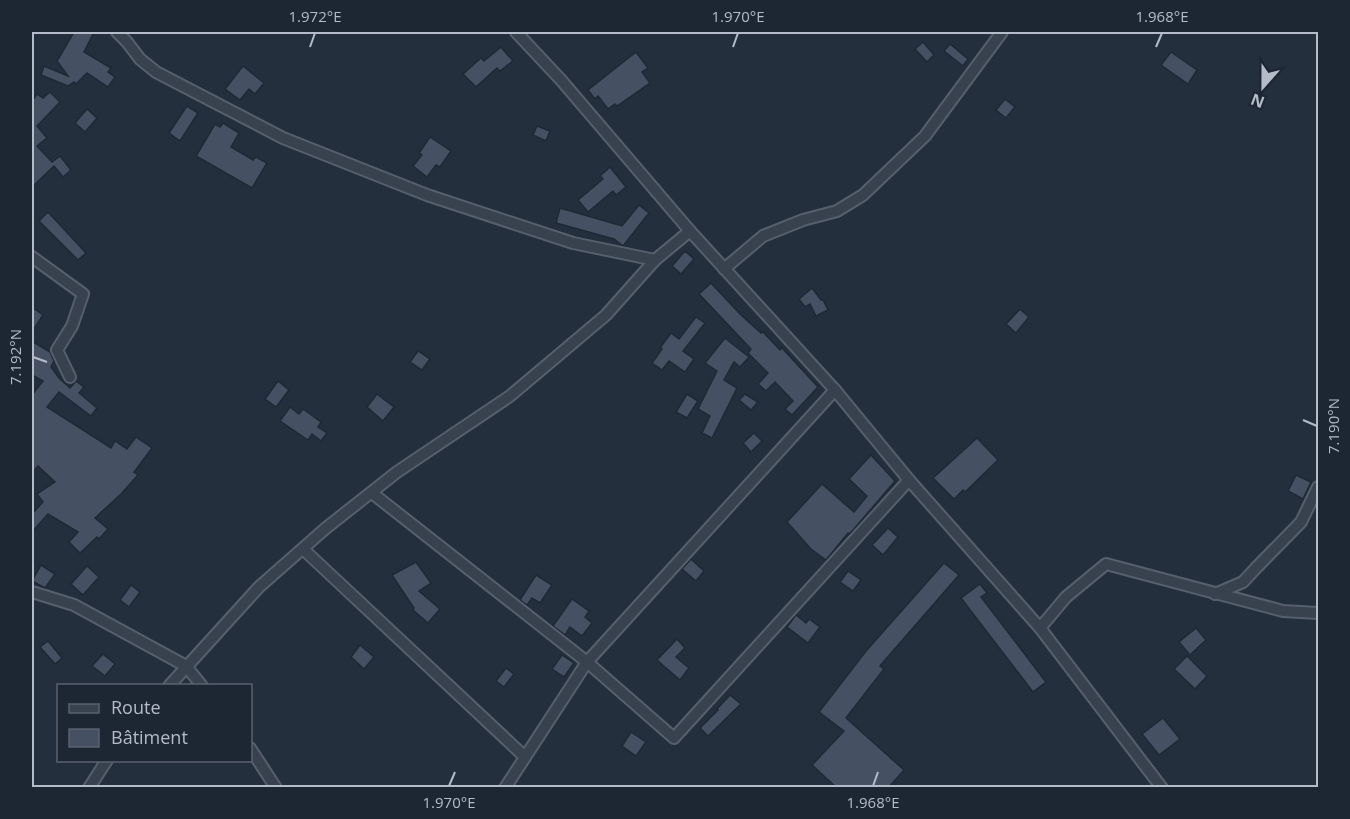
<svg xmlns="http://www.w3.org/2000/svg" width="1350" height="819" font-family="'Open Sans',sans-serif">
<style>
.building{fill:#455162;stroke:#1f2835;stroke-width:1.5}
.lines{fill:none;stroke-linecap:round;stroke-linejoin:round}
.street-casing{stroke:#565f6c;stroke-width:14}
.street{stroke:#38414e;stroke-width:10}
.ticks{fill:none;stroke:#b4bcc9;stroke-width:2}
.neatline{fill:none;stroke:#b4bcc9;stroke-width:2}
.ticks-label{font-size:15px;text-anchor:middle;fill:#b4bcc9}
</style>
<rect width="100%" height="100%" fill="#242f3e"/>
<g class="building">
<path d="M74 32H94L84 52 111 68 108 72 115 77 108 87 87 73 76 84 74 82 68 86 41 75 44 66 68 76 57 61Z"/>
<path d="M923 42 934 55 927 62 915 49Z"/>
<path d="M950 44 968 59 963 66 944 51Z"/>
<path d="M501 47 513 61 500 71 497 68 476 87 463 74 481 58 484 61Z"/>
<path d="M636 52 648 68 642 72 650 83 617 106 615 104 608 109 598 96 595 99 588 90Z"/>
<path d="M1171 52 1197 70 1188 84 1161 65Z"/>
<path d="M243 66 264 83 255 94 249 89 240 100 225 89Z"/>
<path d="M50 92 60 102 37 126 47 138 37 146 52 162 60 156 71 170 63 177 54 166 32 187V101L37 94 43 98Z"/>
<path d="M1005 99 1015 107 1006 118 996 110Z"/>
<path d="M187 106 198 113 180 141 169 133Z"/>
<path d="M87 109 97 118 85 132 75 123Z"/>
<path d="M223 123 239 133 231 147 253 160 256 157 267 163 252 188 196 156 215 124 220 127Z"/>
<path d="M537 126 550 131 546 141 533 135Z"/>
<path d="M430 137 451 151 440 167 436 165 427 177 413 166 422 155 419 153Z"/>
<path d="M610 167 626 187 616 195 613 191 588 212 578 200 603 179 600 176Z"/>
<path d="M639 205 649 213 623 246 614 239 556 223 560 208 622 226Z"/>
<path d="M48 212 86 253 78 260 39 221Z"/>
<path d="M685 251 694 259 681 274 672 266Z"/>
<path d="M711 283 740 314 761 333 763 332 780 350 782 348 818 387 792 415 785 409 793 401 775 382 766 391 758 384 768 373 748 353 751 349 699 294Z"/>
<path d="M812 288 821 300H823L828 310 816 316 810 304 805 307 799 299Z"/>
<path d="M32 307 43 315 32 332Z"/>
<path d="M1020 309 1029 317 1016 333 1006 324Z"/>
<path d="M696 317 705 323 683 351 694 359 685 372 669 361 662 370 652 363 662 349 660 348 671 333 679 339Z"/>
<path d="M725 338 749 357 740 367 734 362 724 380 737 388 712 438 702 433 710 416 698 409 717 371 705 363Z"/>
<path d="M32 341 50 352 54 361 51 367 59 378 70 388 76 381 84 387 79 393 97 408 91 416 59 392 47 407 111 448 115 441 127 449 136 437 152 448 134 472 138 475 122 493 95 518 108 529 99 539 97 537 80 553 69 542 78 532 48 514 32 532V514L43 502 37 494 55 482 38 466 32 473V395L43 381 32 375Z"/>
<path d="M418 351 430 359 422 370 410 362Z"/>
<path d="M278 381 289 390 276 407 265 399Z"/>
<path d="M377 394 394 407 383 421 367 407Z"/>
<path d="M687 394 698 401 687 418 676 412Z"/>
<path d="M745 394 758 402 751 410 739 400Z"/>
<path d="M290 407 299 414 303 409 321 422 318 427 327 433 321 441 312 434 308 440 280 421Z"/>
<path d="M754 433 762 441 751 452 743 443Z"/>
<path d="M977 438 998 460 965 492 963 490 954 499 933 478Z"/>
<path d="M871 455 895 481 854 529 849 534 848 533 826 560 811 549 787 522 822 484 854 512 867 496 849 479Z"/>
<path d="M1296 475 1311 482 1303 499 1288 491Z"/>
<path d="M888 528 898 537 883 555 872 545Z"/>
<path d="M691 559 704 571 696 581 682 569Z"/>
<path d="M416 562 431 583 419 591 440 609 428 623 413 610 414 608 392 575Z"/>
<path d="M944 563 959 575 880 666 884 669 846 718 904 770 888 788H837L812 765 844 731 819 712 866 651Z"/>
<path d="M41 565 55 574 45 588 32 581Z"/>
<path d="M87 566 99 577 83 595 71 584Z"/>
<path d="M848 571 861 580 853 591 840 582Z"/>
<path d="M536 575 552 585 540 603 532 598 527 605 520 600Z"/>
<path d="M980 584 987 593 981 597 1046 682 1033 692 961 598Z"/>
<path d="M131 585 140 592 129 607 120 600Z"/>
<path d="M572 599 589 611 585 617 592 623 582 636 570 627 565 635 553 626Z"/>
<path d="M796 615 806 623 809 619 820 627 808 643 787 627Z"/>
<path d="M1196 628 1206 640 1190 655 1179 642Z"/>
<path d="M677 639 685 648 676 657 689 668 680 680 657 660Z"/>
<path d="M48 641 62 658 55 664 40 647Z"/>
<path d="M360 645 374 657 364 669 351 657Z"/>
<path d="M103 654 115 664 105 676 92 666Z"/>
<path d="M562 655 574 663 564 677 552 669Z"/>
<path d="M1187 656 1207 676 1195 689 1174 669Z"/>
<path d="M506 668 514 674 504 687 496 681Z"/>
<path d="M730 695 741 704 708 736 700 728 718 710 717 709Z"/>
<path d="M1163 718 1180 739 1159 755 1142 734Z"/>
<path d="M631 732 646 742 636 756 622 746Z"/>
</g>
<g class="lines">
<g class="street-casing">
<g id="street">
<path d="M117 32 127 42 140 59 156 72 283 138 427 195 573 243 655 260"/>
<path d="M516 32 561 80 690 231 835 390 909 480 1040 628 1162 788"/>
<path d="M32 257 83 294 72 326 57 350 70 377"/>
<path d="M724 269 763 236 803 220 837 211 863 195 925 136 1002 32"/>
<path d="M372 493 587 662 674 738 909 480"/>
<path d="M303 549 525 757"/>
<path d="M32 592 74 605 186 666 202 686"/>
<path d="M1215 594 1243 582 1255 569 1301 522 1318 487"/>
<path d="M1040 628 1066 597 1106 564 1283 611 1318 613"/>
<path d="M169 686 259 587 326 528 397 472 510 396 606 315 655 260 690 231"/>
<path d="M250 748 276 788"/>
<path d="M89 788 107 760"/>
<path d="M505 788 587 662 835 390"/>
</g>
</g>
<use href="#street" class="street"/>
</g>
<path class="ticks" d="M310 47 315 33M733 47 738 33M1156 47 1162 33M33 357 47 362M1303 420 1317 426M449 786 455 772M873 786 878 772"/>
<rect width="1350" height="819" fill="none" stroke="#1d2633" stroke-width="66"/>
<rect x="57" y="684" width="195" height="78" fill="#1d2633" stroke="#59626f" stroke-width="1.5"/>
<rect x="69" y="704" width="30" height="9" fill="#38414e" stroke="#59626f" stroke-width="1.5"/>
<text x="111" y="714" font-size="18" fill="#b4bcc9">Route</text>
<rect x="69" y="729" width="30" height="18" fill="#455162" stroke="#59626f" stroke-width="1.5"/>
<text x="111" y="744" font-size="18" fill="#b4bcc9">Bâtiment</text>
<g transform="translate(1263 87) rotate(201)" stroke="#1d2633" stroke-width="4.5" paint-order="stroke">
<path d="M0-4.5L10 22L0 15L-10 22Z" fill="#b4bcc9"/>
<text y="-9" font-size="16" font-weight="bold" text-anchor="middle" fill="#b4bcc9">N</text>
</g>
<rect x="33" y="33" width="1284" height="753" class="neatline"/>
<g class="ticks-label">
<text x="315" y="22">1.972°E</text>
<text x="738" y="22">1.970°E</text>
<text x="1162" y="22">1.968°E</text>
<text transform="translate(16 357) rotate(-90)" y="5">7.192°N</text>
<text transform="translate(1334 426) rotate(-90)" y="5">7.190°N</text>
<text x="449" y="808">1.970°E</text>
<text x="873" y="808">1.968°E</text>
</g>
</svg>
